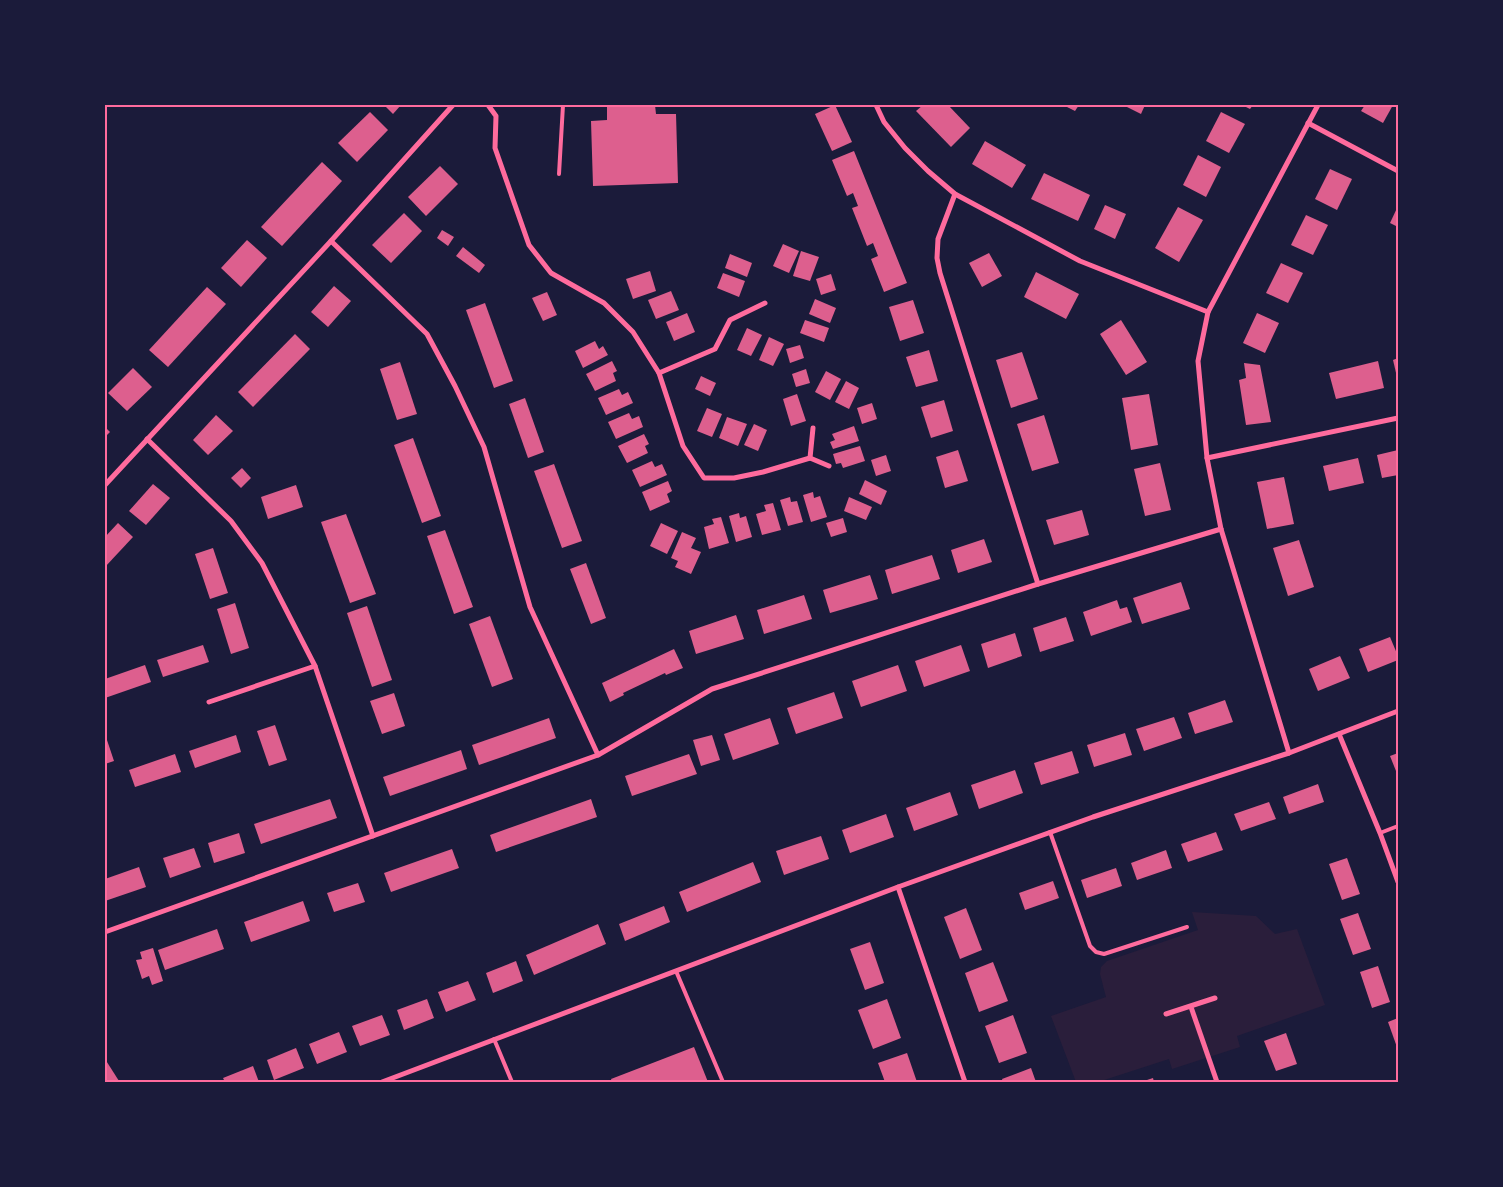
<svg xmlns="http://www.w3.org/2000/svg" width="1503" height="1187" font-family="Raleway,sans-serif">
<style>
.green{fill:#2a1e3b}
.building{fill:#dd5f8e}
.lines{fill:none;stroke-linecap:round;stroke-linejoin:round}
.service{stroke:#ff6b9d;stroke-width:4}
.minor{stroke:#ff6b9d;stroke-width:5}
.neatline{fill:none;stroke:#ff6b9d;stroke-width:2}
</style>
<rect width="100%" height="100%" fill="#1b1b3a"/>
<path class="green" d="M1192 912 1256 916 1275 934 1297 929 1325 1005 1237 1036 1240 1047 1172 1069 1169 1059 1098 1082H1076L1051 1016 1106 997 1100 974 1101 967 1107 961 1198 930Z"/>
<g class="building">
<path d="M384 105H401L393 114Z"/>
<path d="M607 105H655L656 114H676L678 183 593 186 591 121 607 120Z"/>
<path d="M835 105 852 142 832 151 815 114Z"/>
<path d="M923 105H948L970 128 951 147 916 111Z"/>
<path d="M1063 105H1079L1075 111Z"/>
<path d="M1123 105H1145L1141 114Z"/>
<path d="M1242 105H1253L1250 109Z"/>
<path d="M1365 105H1393L1383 123 1361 111Z"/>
<path d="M370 112 388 130 357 162 338 143Z"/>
<path d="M1221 112 1245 124 1229 153 1206 141Z"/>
<path d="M985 141 1026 165 1012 188 972 164Z"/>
<path d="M854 151 907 283 884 292 871 259 878 256 873 243 867 246 852 208 858 206 853 193 847 196 832 160Z"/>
<path d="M1198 155 1221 167 1206 197 1183 185Z"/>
<path d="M322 162 342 181 282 246 261 227Z"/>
<path d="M440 166 458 184 426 216 408 197Z"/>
<path d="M1330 169 1352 179 1337 210 1315 199Z"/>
<path d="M1044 173 1090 195 1078 221 1031 199Z"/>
<path d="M1105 205 1126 214 1115 239 1094 229Z"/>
<path d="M1398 206V227L1390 223Z"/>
<path d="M1178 207 1203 220 1179 262 1155 248Z"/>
<path d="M404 213 422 231 391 263 372 245Z"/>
<path d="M1306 215 1328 225 1313 255 1291 245Z"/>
<path d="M442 230 454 237 448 246 437 238Z"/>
<path d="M247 240 267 258 241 287 221 268Z"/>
<path d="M783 244 799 251 789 273 773 266Z"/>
<path d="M463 247 485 265 479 273 456 256Z"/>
<path d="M801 251 819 257 810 281 793 276Z"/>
<path d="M989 253 1002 276 982 287 969 263Z"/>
<path d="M730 254 752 263 747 277 725 268Z"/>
<path d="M1281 263 1303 273 1288 303 1266 293Z"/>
<path d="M650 271 656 291 633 299 626 279Z"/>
<path d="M1036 272 1079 294 1066 319 1024 297Z"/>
<path d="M723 273 745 281 739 297 717 288Z"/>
<path d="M831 274 836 290 821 295 816 279Z"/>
<path d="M334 286 351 301 328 327 311 312Z"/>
<path d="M207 287 226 304 168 367 149 350Z"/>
<path d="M671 291 679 310 656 319 648 300Z"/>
<path d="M547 292 557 315 543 321 532 298Z"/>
<path d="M815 299 836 308 830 323 809 314Z"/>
<path d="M913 300 924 333 900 341 889 307Z"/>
<path d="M485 303 513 381 494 388 466 310Z"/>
<path d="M687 313 695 332 674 341 666 322Z"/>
<path d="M1257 313 1279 323 1265 353 1243 343Z"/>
<path d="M805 320 829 328 824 342 800 333Z"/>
<path d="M1121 320 1147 362 1126 375 1100 334Z"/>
<path d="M747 328 762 335 751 356 737 350Z"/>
<path d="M295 334 310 349 253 407 238 392Z"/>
<path d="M769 337 784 344 773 366 759 360Z"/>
<path d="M595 341 599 349 603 346 608 355 583 368 575 351Z"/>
<path d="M800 345 804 358 790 363 786 349Z"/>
<path d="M929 350 938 381 916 387 906 357Z"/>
<path d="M1022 352 1038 399 1011 408 996 360Z"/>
<path d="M1398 358V377H1397L1393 360Z"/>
<path d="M612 361 617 371 613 373 616 381 595 391 586 374Z"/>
<path d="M1378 361 1384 388 1336 399 1329 373Z"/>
<path d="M400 362 417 414 397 420 380 369Z"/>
<path d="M1244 363 1260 365 1271 422 1246 425 1239 380 1246 378Z"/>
<path d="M133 368 152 387 127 411 108 393Z"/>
<path d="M806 369 810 383 796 387 792 374Z"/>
<path d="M826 371 841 379 830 400 815 392Z"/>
<path d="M701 376 716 383 710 396 695 389Z"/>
<path d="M846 381 859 388 849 409 835 402Z"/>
<path d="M619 389 622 395 628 392 633 403 606 415 598 398Z"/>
<path d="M797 394 806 421 791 426 783 399Z"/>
<path d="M1149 394 1158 445 1131 450 1122 398Z"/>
<path d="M525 398 544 452 528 458 509 404Z"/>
<path d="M944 400 953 431 931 438 921 407Z"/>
<path d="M872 403 877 419 862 424 857 408Z"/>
<path d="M707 408 722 414 712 437 697 431Z"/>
<path d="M629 413 632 419 639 416 643 427 616 439 608 422Z"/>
<path d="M216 415 233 431 208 455 193 440Z"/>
<path d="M1044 415 1059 463 1032 471 1017 424Z"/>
<path d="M727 417 747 424 738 446 719 438Z"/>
<path d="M754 424 767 430 758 451 744 445Z"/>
<path d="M854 426 859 441 833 449 830 442 835 440 832 434Z"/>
<path d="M105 427 110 432 105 437Z"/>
<path d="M644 434 649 444 645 446 648 453 627 463 618 446Z"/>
<path d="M413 438 441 516 422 523 394 445Z"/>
<path d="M860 446 865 461 843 468 841 463 836 464 833 454Z"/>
<path d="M958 450 968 481 945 488 936 457Z"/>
<path d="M1398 450V475L1382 478 1377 455Z"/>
<path d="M886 455 891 471 876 476 871 460Z"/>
<path d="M1358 458 1364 483 1329 491 1323 466Z"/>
<path d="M652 461 655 467 662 464 667 475 640 487 632 470Z"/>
<path d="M1160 463 1171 510 1145 516 1134 469Z"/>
<path d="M554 464 582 541 562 548 534 471Z"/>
<path d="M242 468 251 478 241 488 231 478Z"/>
<path d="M1284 477 1294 524 1267 529 1257 482Z"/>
<path d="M865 480 887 491 881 505 859 494Z"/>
<path d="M668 481 672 491 667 494 670 502 650 511 642 492Z"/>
<path d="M153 484 170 498 146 525 129 511Z"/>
<path d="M296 485 303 507 268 519 261 497Z"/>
<path d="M813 492 814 498 820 496 827 517 811 522 803 495Z"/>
<path d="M790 497 791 502 797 501 803 522 788 526 780 500Z"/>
<path d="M849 497 872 507 866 520 844 511Z"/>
<path d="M773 503 781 530 762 535 756 514 766 511 764 505Z"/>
<path d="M1082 510 1089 535 1054 545 1046 520Z"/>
<path d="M739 513 740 518 746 516 752 537 736 542 729 516Z"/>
<path d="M346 514 376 594 350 603 321 522Z"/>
<path d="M721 517 729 543 709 549 704 527 714 524 712 519Z"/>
<path d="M843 518 847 532 831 537 826 523Z"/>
<path d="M118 523 133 537 105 567V537Z"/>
<path d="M661 523 678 531 667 554 650 546Z"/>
<path d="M445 530 473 607 454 614 427 536Z"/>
<path d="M682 532 696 538 691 548 701 552 691 574 675 567 678 561 671 558Z"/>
<path d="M984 539 992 562 958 573 951 550Z"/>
<path d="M1299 540 1314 587 1288 596 1273 548Z"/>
<path d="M213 548 228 593 210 599 195 554Z"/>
<path d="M932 555 940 579 892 594 885 570Z"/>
<path d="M586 563 606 618 591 624 570 569Z"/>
<path d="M870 575 878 599 830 613 823 590Z"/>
<path d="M1181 582 1190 609 1142 624 1133 598Z"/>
<path d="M804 595 812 619 764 634 757 610Z"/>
<path d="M1117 600 1120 609 1127 607 1132 622 1091 636 1083 612Z"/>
<path d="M235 603 249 648 231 654 217 609Z"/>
<path d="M367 606 392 680 372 687 347 613Z"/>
<path d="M736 615 744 639 696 654 689 631Z"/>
<path d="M490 616 513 679 492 687 469 624Z"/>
<path d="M1066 617 1074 641 1040 652 1033 628Z"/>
<path d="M1015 633 1022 656 988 668 981 644Z"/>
<path d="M1390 637 1398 656V660L1368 672 1359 649Z"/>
<path d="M203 645 209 662 163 677 157 660Z"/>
<path d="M961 645 970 671 924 687 915 661Z"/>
<path d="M674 649 683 668 666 675 665 673 623 693 624 695 610 702 602 683Z"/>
<path d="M1340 656 1350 678 1318 691 1309 669Z"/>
<path d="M145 665 151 682 105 698V679Z"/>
<path d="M898 665 907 691 861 707 852 681Z"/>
<path d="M834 692 843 718 796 734 787 708Z"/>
<path d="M394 693 405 726 382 734 370 701Z"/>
<path d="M1225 700 1233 722 1195 734 1188 713Z"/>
<path d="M1174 717 1182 738 1144 751 1136 729Z"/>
<path d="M549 718 556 738 479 765 472 745Z"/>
<path d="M770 718 779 744 733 760 724 734Z"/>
<path d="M275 725 287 760 269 766 257 731Z"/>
<path d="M1125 733 1132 755 1094 767 1087 745Z"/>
<path d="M105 734 114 761 105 764Z"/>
<path d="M236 735 241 752 195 768 189 751Z"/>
<path d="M712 735 720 760 701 766 693 740Z"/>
<path d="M461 750 467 769 390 796 383 777Z"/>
<path d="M1072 751 1079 773 1041 785 1034 763Z"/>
<path d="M1398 753V776L1390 756Z"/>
<path d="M175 754 181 772 135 787 129 770Z"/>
<path d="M689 754 697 774 632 796 625 776Z"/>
<path d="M1015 770 1023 793 979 809 971 785Z"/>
<path d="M1318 784 1324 802 1289 814 1283 797Z"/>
<path d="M950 792 958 815 914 831 906 808Z"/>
<path d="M330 799 337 818 261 844 254 824Z"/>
<path d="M591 799 597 817 496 852 490 835Z"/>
<path d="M1269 802 1276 819 1241 831 1234 814Z"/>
<path d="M886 814 894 837 850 853 842 830Z"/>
<path d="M1216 832 1223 850 1188 862 1181 844Z"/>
<path d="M239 833 245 853 214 863 208 843Z"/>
<path d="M821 836 829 859 784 875 776 851Z"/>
<path d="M194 848 201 867 170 878 163 858Z"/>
<path d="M452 849 459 868 391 892 384 873Z"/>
<path d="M1166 850 1172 868 1137 880 1131 863Z"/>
<path d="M1347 858 1360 894 1342 900 1329 864Z"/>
<path d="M753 862 761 882 687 912 679 892Z"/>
<path d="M139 867 146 887 105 901V879Z"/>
<path d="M1116 868 1122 886 1087 898 1081 880Z"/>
<path d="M1053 881 1059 898 1025 910 1019 893Z"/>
<path d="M358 883 365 902 334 912 327 893Z"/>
<path d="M303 901 310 921 251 942 244 922Z"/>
<path d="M664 906 670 922 625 941 619 924Z"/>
<path d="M966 908 982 950 960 959 944 917Z"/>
<path d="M1358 913 1371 949 1353 955 1340 919Z"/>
<path d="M598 924 606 944 534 975 526 955Z"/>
<path d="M217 929 224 949 165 970 158 950Z"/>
<path d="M870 942 884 983 865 990 850 949Z"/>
<path d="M153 948 163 981 152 985 149 976 142 979 136 960 142 959 140 952Z"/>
<path d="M516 961 523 981 493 993 486 973Z"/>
<path d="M993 962 1008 1001 979 1012 965 973Z"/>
<path d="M1378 966 1390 1002 1372 1008 1360 972Z"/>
<path d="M468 981 476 1000 446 1012 438 992Z"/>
<path d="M427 999 434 1018 404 1030 397 1010Z"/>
<path d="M887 999 901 1038 873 1049 858 1010Z"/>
<path d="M382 1015 390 1035 360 1046 352 1026Z"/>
<path d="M1013 1015 1027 1053 999 1063 985 1026Z"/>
<path d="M1398 1018V1050L1388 1022Z"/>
<path d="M339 1032 347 1052 317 1064 309 1044Z"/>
<path d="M1286 1033 1297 1064 1276 1071 1264 1041Z"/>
<path d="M694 1047 708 1082H612L611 1079Z"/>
<path d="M296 1048 304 1068 274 1080 267 1060Z"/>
<path d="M907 1053 917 1082H885L878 1063Z"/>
<path d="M105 1059 119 1081 118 1082H105Z"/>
<path d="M253 1066 259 1082H225L223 1078Z"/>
<path d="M1031 1068 1036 1082H1003L1002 1079Z"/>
<path d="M1153 1078 1154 1082H1141Z"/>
</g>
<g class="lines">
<g class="service">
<path d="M559 174 563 105"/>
<path d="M1050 832 1090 946 1096 952 1104 954 1187 927"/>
<path d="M1380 833 1398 826"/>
<path d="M676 971 723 1082"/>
<path d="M494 1039 512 1082"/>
</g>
<g class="minor">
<path d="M488 105 496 116 495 148 529 245 551 273 604 303 633 332 659 373 683 446 704 478H734L763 472 810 458"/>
<path d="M876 105 884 122 905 148 928 171 955 194 1080 261 1208 312"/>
<path d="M1308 123 1398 171"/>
<path d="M955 194 938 239 937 258 940 273 1038 584"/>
<path d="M331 241 427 334 455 386 484 447 530 607 598 755"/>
<path d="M659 373 715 349 730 320 765 303"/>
<path d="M813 428 810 458 829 466"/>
<path d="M147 439 231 521 262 563 315 666 373 836"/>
<path d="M1207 458 1398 418"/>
<path d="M105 485 331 241 453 105"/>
<path d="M209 702 315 666"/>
<path d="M1339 734 1380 833 1398 882"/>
<path d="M1289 753 1221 529 1207 458 1198 361 1208 312 1318 105"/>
<path d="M898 887 965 1082"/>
<path d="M105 932 598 755 712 689 1038 584 1221 529"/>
<path d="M1191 1007 1217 1082"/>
<path d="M1166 1014 1215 998"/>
<path d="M382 1082 898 887 1093 817 1289 753 1398 711"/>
</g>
</g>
<rect width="1503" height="1187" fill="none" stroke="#1b1b3a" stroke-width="212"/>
<rect x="106" y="106" width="1291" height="975" class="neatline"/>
</svg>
